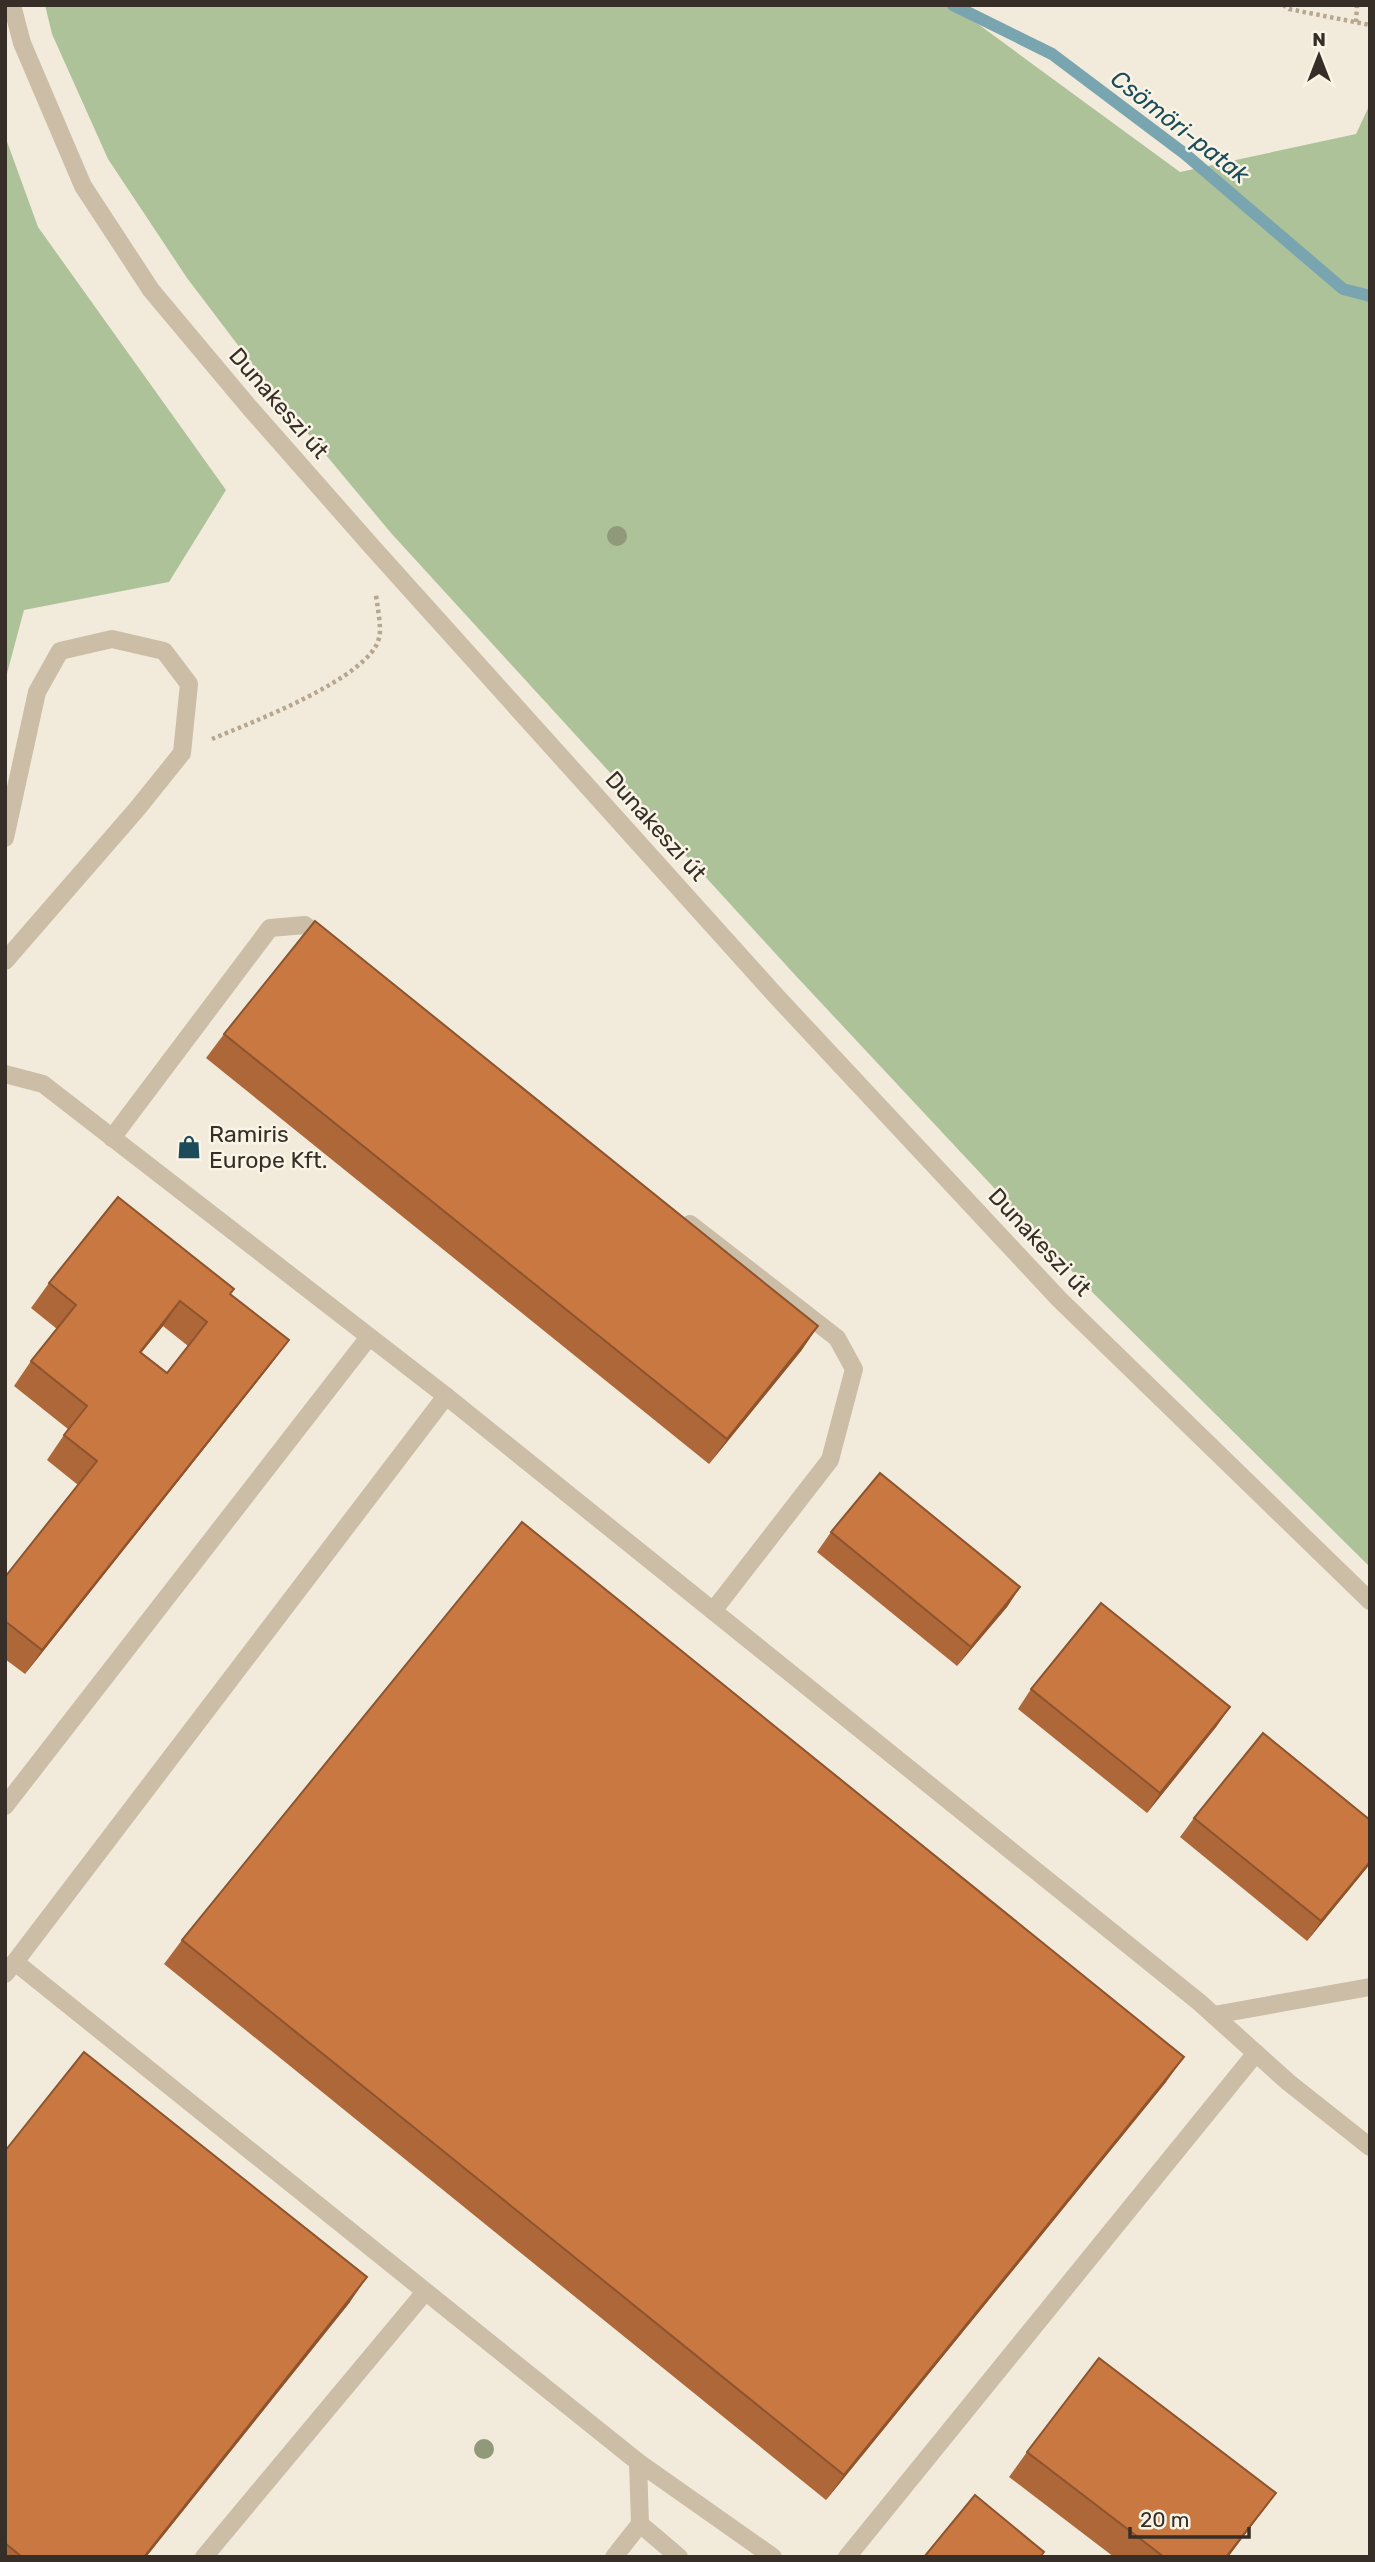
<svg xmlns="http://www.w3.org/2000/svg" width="1375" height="2562" font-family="Rubik,sans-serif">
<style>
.green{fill:#aec29a}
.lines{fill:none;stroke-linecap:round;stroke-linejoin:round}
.stream{stroke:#79a5b0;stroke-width:12}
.path{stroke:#b7a790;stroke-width:4.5;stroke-dasharray:3.5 3.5;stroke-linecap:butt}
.service{stroke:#cbbda6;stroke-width:18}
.tertiary{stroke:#cbbda6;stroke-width:18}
.tree{fill:#90997a}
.wall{fill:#ad6739;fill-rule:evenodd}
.shaded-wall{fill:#8d542e}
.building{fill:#c97842;stroke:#8d542e;stroke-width:2;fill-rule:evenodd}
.labels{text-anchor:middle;stroke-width:5;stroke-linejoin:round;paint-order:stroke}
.street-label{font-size:23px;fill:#372f27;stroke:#faf4e7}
.poi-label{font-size:23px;fill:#372f27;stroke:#faf4e7;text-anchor:start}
.water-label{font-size:24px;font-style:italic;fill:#1c4c59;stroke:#faf4e7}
</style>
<rect width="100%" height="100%" fill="#f2ebdb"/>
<g class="green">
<path d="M45 5H952L1180 172 1356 134 1370 104V1567L1084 1284 796 976 391 533 275 394 187 278 108 159 52 34Z"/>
<path d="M5 136 38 227 226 490 169 582 24 610 5 681Z"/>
</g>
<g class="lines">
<path class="stream" d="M953 5 1052 54 1185 154 1343 289 1370 296"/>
<g class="path">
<path d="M1283 5 1289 9 1370 25"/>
<path d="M1356 22 1357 5"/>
<path d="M212 739C250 723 370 678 379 638 382 628 377 605 376 595"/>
</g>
<g class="service">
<path d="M5 838 37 692 60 651 112 639 164 651 189 684 182 753 137 809 5 961"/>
<path d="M5 1074 43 1084 446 1396 1199 2002 1288 2082 1370 2147"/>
<path d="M112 1138 270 928 305 925 328 943"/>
<path d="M690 1224 837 1338 854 1369 830 1460 713 1611"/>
<path d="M5 1806 369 1337"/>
<path d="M15 1962 446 1396"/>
<path d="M5 1974 15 1962 638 2462 640 2524 679 2557"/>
<path d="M1214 2015 1370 1987"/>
<path d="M638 2462 773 2557"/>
<path d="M204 2557 425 2292"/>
<path d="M614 2557 640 2524"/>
<path d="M847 2557 1256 2053"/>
</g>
<path class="tertiary" d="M12 5 22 43 83 186 151 290 249 407 374 549 778 998 1059 1299 1370 1601"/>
</g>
<g class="tree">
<circle cx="617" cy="536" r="10"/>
<circle cx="484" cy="2449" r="10"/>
</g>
<g class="wall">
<path d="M224 1034 818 1326 801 1351 709 1464 206 1058Z"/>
<path d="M49 1283 230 1294 271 1364 25 1674 5 1659V1577L78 1485 47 1460 68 1429 14 1386 31 1361 57 1329 31 1308ZM163 1326 188 1346 167 1373 141 1353Z"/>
<path d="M831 1532 1020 1587 1007 1607 957 1666 817 1552Z"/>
<path d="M1031 1689 1230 1707 1216 1727 1147 1813 1018 1709Z"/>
<path d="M1194 1818 1370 1864 1307 1941 1180 1837Z"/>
<path d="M182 1940 1166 2082 826 2500 164 1964Z"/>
<path d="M5 2151 350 2302 146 2557H5Z"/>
<path d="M1027 2452 1276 2493 1228 2557H1114L1009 2477Z"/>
</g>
<g class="shaded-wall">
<path d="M180 1301 163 1326 122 1376 140 1352Z"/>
<path d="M818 1326 801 1351 709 1464 727 1439Z"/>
<path d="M289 1340 271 1364 25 1674 42 1650Z"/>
<path d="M1020 1587 1007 1607 957 1666 971 1647Z"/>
<path d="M1230 1707 1216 1727 1147 1813 1160 1793Z"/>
<path d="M1370 1862V1864L1307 1941 1321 1921Z"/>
<path d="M1184 2057 1166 2082 826 2500 844 2475Z"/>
<path d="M367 2277 350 2302 146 2557H144Z"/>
<path d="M1276 2493 1228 2557H1226Z"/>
</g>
<g class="building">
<path d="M315 921 818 1326 727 1439 224 1034Z"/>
<path d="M118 1197 234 1289 230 1294 289 1340 42 1650 5 1621V1577L97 1461 64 1435 87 1406 31 1361 76 1305 49 1283ZM180 1301 207 1322 167 1373 140 1352Z"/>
<path d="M880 1473 1020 1587 971 1647 831 1532Z"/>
<path d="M522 1522 1184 2057 844 2475 182 1940Z"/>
<path d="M1101 1603 1230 1707 1160 1793 1031 1689Z"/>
<path d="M1263 1733 1370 1820V1862L1321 1921 1194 1818Z"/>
<path d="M84 2052 367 2277 144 2557H22L5 2543V2151Z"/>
<path d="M1099 2358 1276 2493 1226 2557H1164L1027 2452Z"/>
<path d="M975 2495 1044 2552 1040 2557H924Z"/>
</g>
<defs>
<g id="shop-bare" transform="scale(1.89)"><path d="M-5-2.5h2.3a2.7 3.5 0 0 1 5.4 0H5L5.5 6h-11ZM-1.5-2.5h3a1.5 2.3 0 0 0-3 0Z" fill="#1c4c59" stroke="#faf4e7" stroke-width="2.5" paint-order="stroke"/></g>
</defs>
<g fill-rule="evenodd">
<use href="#shop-bare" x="189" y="1147"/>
</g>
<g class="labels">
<g class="street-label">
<text transform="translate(279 403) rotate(49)" y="8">Dunakeszi út</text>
<text transform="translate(656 826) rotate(48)" y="8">Dunakeszi út</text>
<text transform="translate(1040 1242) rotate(47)" y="8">Dunakeszi út</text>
</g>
<g class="poi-label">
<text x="209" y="1142">Ramiris<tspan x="209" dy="26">Europe Kft.</tspan></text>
</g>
<g class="water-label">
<text transform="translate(1180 127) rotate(38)" y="8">Csömöri-patak</text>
</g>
</g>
<rect width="1375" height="2562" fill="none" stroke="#372f27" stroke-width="14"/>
<g transform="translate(1319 56)" stroke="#faf4e7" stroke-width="5" paint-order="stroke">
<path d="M0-5L12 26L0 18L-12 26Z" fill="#372f27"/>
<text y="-10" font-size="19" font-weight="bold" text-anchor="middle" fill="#372f27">N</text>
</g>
<path d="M1130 2527v10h119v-10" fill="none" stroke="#372f27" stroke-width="3.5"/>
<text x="1140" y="2527" font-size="21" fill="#372f27" stroke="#faf4e7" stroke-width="5" paint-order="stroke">20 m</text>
</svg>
